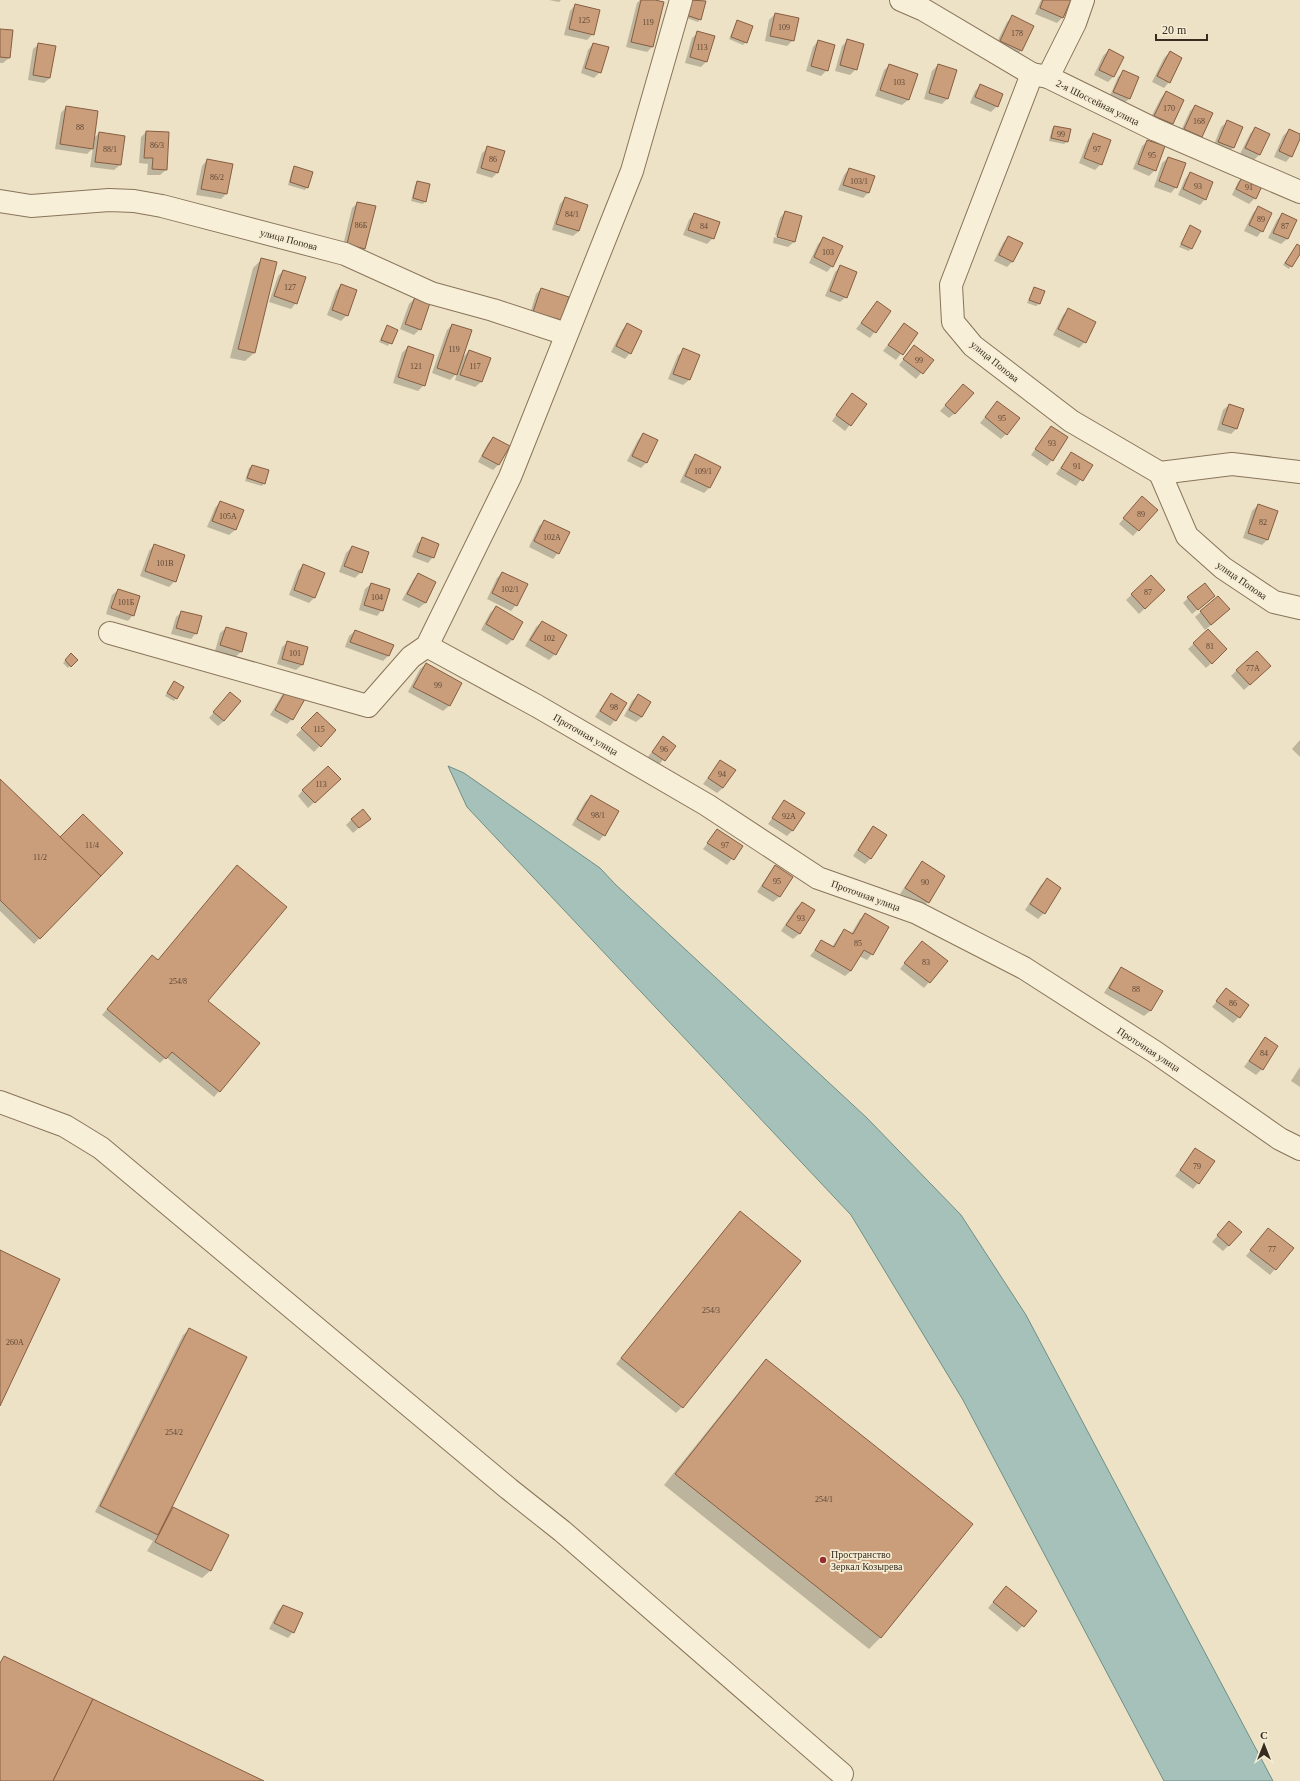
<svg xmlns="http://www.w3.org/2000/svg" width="1300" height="1781" font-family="Georgia,serif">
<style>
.water{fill:#a6c1b9;stroke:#6d8f87}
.shadow{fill:#0003}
.building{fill:#cb9e7b;stroke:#865e42}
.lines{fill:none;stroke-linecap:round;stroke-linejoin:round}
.minor-casing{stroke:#88745b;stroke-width:24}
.minor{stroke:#f8efd8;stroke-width:22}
.poi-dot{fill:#952e2d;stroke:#f5ecd4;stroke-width:1.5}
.labels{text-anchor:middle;stroke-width:3.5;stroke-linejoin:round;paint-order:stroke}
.number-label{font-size:8px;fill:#5d4836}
.street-label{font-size:10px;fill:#382c1f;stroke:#f5ecd4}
.poi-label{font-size:10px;fill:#382c1f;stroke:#f5ecd4;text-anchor:start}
</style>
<rect width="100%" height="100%" fill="#ede2c5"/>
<path class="water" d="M448 766 464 773 600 868 616 885 867 1118 961 1215 1026 1315 1273 1781H1164L963 1400 851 1215 467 807Z"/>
<g class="shadow">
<path d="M549 0H561L559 2Z"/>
<path d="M640 0H651L652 47 647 52 626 47 637 3Z"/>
<path d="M689 0 705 1 700 19 698 22 684 17Z"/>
<path d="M1041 0H1070L1062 18 1057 23 1035 14Z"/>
<path d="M575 5 593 34 587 40 564 35 570 11Z"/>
<path d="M775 14 793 40 787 46 765 41 769 20Z"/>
<path d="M1012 17 1021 50 1016 56 995 46 1007 22Z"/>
<path d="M737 21 746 42 743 45 729 39Z"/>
<path d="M0 30 9 58 3 63H0Z"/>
<path d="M698 33 713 37 706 62 701 67 685 63 692 38Z"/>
<path d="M848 40 856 69 850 75 835 71 842 46Z"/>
<path d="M818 41 827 70 821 76 806 71 813 47Z"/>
<path d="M39 44 50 78 44 83 28 80 33 49Z"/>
<path d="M593 44 600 72 594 78 581 73 588 50Z"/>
<path d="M1109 50 1113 77 1108 82 1094 75 1103 56Z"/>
<path d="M1170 52 1169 82 1164 88 1152 82 1164 58Z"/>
<path d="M890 65 917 74 908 100 902 105 875 96 884 70Z"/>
<path d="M938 65 947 99 942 104 924 99 932 71Z"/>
<path d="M1123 72 1138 78 1129 99 1123 104 1109 98 1118 77Z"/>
<path d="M980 86 997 106 991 112 970 103 975 91Z"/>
<path d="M1166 92 1183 100 1172 124 1166 129 1149 121 1161 98Z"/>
<path d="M1195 106 1202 137 1196 142 1179 135 1190 111Z"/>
<path d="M66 107 93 139 99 133 120 165 114 170 90 167 93 148 87 154 55 149 61 113Z"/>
<path d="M1227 122 1233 148 1227 153 1213 147 1221 127Z"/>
<path d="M1054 127 1070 130 1067 142 1064 144 1049 141 1052 129Z"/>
<path d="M1255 128 1260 154 1254 160 1240 154 1250 134Z"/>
<path d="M1289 130 1300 136 1291 156 1286 162 1274 157 1283 136Z"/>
<path d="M146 132 166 170 160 175H147L148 164 139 163 141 137Z"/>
<path d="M1093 134 1101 164 1095 170 1079 163 1088 140Z"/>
<path d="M1148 141 1155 170 1149 176 1133 169 1142 146Z"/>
<path d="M488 148 498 172 492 178 476 173 482 153Z"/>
<path d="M1168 158 1176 187 1171 193 1154 187 1162 163Z"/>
<path d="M207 160 226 194 221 199 196 195 202 166Z"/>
<path d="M295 168 307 187 305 190 288 185 292 170Z"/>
<path d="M849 169 873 177 868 193 863 198 838 190 844 175Z"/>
<path d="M1190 173 1205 199 1200 205 1178 195 1185 179Z"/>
<path d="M1244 176 1255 198 1249 204 1232 195 1238 182Z"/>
<path d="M417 182 425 201 423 204 411 201 415 185Z"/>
<path d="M565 198 579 231 573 236 552 230 560 204Z"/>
<path d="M358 203 364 248 359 254 342 250 352 208Z"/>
<path d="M1258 207 1262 231 1257 237 1244 231 1253 213Z"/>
<path d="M785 212 801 217 794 242 788 247 773 243 774 237 792 242V240L775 235 780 218Z"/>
<path d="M694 214 713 238 707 244 683 235 689 220Z"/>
<path d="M1282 214 1287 239 1281 244 1268 238 1277 220Z"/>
<path d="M1190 226 1200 231 1189 251 1179 247Z"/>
<path d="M1008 237 1013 261 1007 267 994 261 1003 243Z"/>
<path d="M823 239 832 266 827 272 809 263 818 244Z"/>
<path d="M1297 245 1300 247V252L1289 269 1283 265Z"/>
<path d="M262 259 276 263 254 353 245 361 230 358 253 268Z"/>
<path d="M840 267 846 297 840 302 825 296 835 272Z"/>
<path d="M283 271 296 303 291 309 269 302 278 276Z"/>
<path d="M341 285 347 315 341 321 327 315 336 291Z"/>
<path d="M1034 288 1039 304 1036 306 1027 303Z"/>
<path d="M541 289 567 297 560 320 555 325 529 317 536 294Z"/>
<path d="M415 298 420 329 414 335 400 329 409 304Z"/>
<path d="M877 302 890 311 870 338 856 329Z"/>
<path d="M1068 310 1085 342 1079 348 1053 335 1063 315Z"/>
<path d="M627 324 630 353 625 359 611 352 622 330Z"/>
<path d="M904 324 917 333 896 360 883 351Z"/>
<path d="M452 325 461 359 469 351 489 358 481 382 475 387 455 380 458 372 450 380 432 373 447 330Z"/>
<path d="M387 326 396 330 388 346 379 342Z"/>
<path d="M408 347 424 385 418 391 393 383 402 353Z"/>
<path d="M684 350 699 356 689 380 683 385 668 379 678 355Z"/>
<path d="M909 352 932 360 916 379 899 365Z"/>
<path d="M958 391 955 413 949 418 940 411Z"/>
<path d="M847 400 866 404 845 431 832 421Z"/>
<path d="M997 402 1006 434 1001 439 980 423Z"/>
<path d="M1229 405 1237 428 1231 434 1217 430 1223 410Z"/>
<path d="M1051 427 1052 460 1047 466 1031 455Z"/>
<path d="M643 434 657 441 646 463 641 468 627 461 638 440Z"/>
<path d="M493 438 498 465 493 470 478 462 488 443Z"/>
<path d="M1071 453 1091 466 1076 486 1056 474Z"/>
<path d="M696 456 719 467 709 488 704 493 680 482 690 461Z"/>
<path d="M252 466 264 483 262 486 245 481 249 468Z"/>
<path d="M220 502 242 511 235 530 229 535 207 527 215 508Z"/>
<path d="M1137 503 1156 510 1133 536 1119 524Z"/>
<path d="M1258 505 1268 539 1262 545 1243 538 1252 511Z"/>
<path d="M545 521 558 553 553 559 529 547 539 526Z"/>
<path d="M423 538 433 557 428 563 412 557 417 544Z"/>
<path d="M154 545 175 581 169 587 140 576 149 551Z"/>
<path d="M352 547 361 572 355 578 339 572 346 553Z"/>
<path d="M303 565 315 597 309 603 289 595 298 571Z"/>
<path d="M502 573 516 605 511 611 487 599 497 578Z"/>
<path d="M418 574 435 582 425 603 419 608 402 600 413 580Z"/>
<path d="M1151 576 1164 590 1139 614 1126 600Z"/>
<path d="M371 584 382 610 377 616 359 610 365 589Z"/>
<path d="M118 590 133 615 128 621 106 614 112 595Z"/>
<path d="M1214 596 1192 614 1183 603 1188 598Z"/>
<path d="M1218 597 1223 615 1205 630 1195 617Z"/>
<path d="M496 607 513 639 507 645 481 630 490 613Z"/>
<path d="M182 612 196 633 191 639 171 634 176 617Z"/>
<path d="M542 622 555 654 549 660 525 646 536 627Z"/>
<path d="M226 628 246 634 241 652 235 657 215 651 220 633Z"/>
<path d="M1208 630 1226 649 1206 668 1188 649Z"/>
<path d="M355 631 388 656 383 661 345 647 349 636Z"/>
<path d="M288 642 302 665 296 670 277 664 282 647Z"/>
<path d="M71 655 76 660 68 668 63 663Z"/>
<path d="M426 664 461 683 449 706 443 711 408 692 420 669Z"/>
<path d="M1237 670 1264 672 1244 690 1231 676Z"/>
<path d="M172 685 176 698 174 701 165 696Z"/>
<path d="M287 690 292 719 287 724 270 715 282 695Z"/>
<path d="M611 694 615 720 610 726 595 717 606 700Z"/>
<path d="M638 695 642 717 636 722 624 716 632 701Z"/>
<path d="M225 699 224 721 218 726 209 718Z"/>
<path d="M317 713 335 730 314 752 296 735Z"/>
<path d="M663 738 674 746 658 766 647 758Z"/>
<path d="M1300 740V757L1292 749Z"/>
<path d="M720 761 723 788 717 793 703 784Z"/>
<path d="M0 780 61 838 122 853 34 944 0 911Z"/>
<path d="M334 784 308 808 298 796 303 790Z"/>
<path d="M591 796 604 835 599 841 572 825 585 802Z"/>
<path d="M784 802 803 814 792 831 787 836 768 824Z"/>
<path d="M352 819H369L353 833 346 825Z"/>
<path d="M873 827 871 858 865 864 853 856 868 833Z"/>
<path d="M717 831 741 847 727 865 703 849Z"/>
<path d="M922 862 928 902 922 908 900 894 917 868Z"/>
<path d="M775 866 791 877 779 897 773 902 757 892 770 872Z"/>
<path d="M1047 880 1060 888 1044 913 1038 919 1025 910 1041 885Z"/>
<path d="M802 903 814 911 799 934 793 939 781 931 796 908Z"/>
<path d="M865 914 872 954 867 960 859 956 851 971 845 976 810 956 822 941 832 947 839 936 844 931 851 934 860 919Z"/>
<path d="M916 948 946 962 924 988 900 969Z"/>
<path d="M152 956 207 1001 219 1091 214 1097 166 1057 160 1063 102 1015Z"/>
<path d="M1121 968 1161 991 1150 1011 1144 1016 1104 993 1116 974Z"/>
<path d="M1226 990 1239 1017 1233 1023 1212 1007Z"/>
<path d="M1265 1038 1262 1069 1256 1075 1244 1067Z"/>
<path d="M1300 1067V1087L1291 1081Z"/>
<path d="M1196 1149 1198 1183 1193 1189 1175 1176Z"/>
<path d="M734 1218 682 1407 676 1413 616 1364Z"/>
<path d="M1224 1228 1229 1245 1223 1251 1212 1242Z"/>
<path d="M1262 1235 1292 1249 1270 1275 1246 1256Z"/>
<path d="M189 1330 169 1512 173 1509 211 1570 202 1578 147 1551 153 1541 95 1512 183 1335Z"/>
<path d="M767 1361 971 1525 880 1638 869 1649 664 1485 755 1372Z"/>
<path d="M1001 1593 1035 1611 1017 1632 988 1608Z"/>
<path d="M283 1606 293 1632 288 1638 269 1629 278 1611Z"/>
</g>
<g class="building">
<path d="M641 0H655L664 2 653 47 631 42Z"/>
<path d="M690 0 706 1 701 20 686 15Z"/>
<path d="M1043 0H1071L1063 18 1040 8Z"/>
<path d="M575 4 600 10 594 35 569 29Z"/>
<path d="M775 13 799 18 794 41 770 36Z"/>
<path d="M1012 15 1034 26 1022 51 1000 41Z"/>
<path d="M737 20 753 26 747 43 731 37Z"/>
<path d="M0 29 13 30 10 58 0 57Z"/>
<path d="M697 31 715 36 707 62 690 57Z"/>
<path d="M847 39 864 44 857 70 840 65Z"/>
<path d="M818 40 835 45 828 71 811 66Z"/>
<path d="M38 43 56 46 50 78 33 75Z"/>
<path d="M593 43 609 47 601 73 585 68Z"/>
<path d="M1109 49 1124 57 1114 77 1099 70Z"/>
<path d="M1170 51 1182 58 1170 83 1157 76Z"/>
<path d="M889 64 918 74 909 100 880 90Z"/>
<path d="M938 64 957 70 948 99 929 93Z"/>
<path d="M1123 70 1139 77 1130 99 1113 92Z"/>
<path d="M980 84 1003 94 998 107 975 97Z"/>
<path d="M1166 91 1184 100 1173 124 1154 116Z"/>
<path d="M1195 105 1213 113 1202 137 1184 129Z"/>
<path d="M66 106 98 111 93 149 60 144Z"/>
<path d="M1227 120 1243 127 1234 148 1218 142Z"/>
<path d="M1054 126 1071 129 1068 142 1051 138Z"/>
<path d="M1255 127 1270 134 1260 155 1245 148Z"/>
<path d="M1289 129 1300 134V139L1292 157 1279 151Z"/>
<path d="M146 131 169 132 167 170 152 169 153 158H144Z"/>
<path d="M99 132 125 136 121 165 95 162Z"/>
<path d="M1093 133 1111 140 1102 165 1084 158Z"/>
<path d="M1147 140 1165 146 1156 171 1138 164Z"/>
<path d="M487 146 505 151 498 173 481 168Z"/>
<path d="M1168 157 1186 163 1177 188 1159 181Z"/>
<path d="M207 159 233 164 227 194 201 189Z"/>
<path d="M294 166 313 172 308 188 290 182Z"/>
<path d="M849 168 875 176 869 193 843 185Z"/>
<path d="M1190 172 1213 182 1206 200 1183 189Z"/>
<path d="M1243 175 1263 184 1256 199 1236 189Z"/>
<path d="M417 181 430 184 426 202 413 198Z"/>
<path d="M565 197 588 205 579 231 556 224Z"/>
<path d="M357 202 376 206 365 249 347 244Z"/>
<path d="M1258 206 1272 213 1263 232 1249 225Z"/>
<path d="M785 211 802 216 795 242 777 237Z"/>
<path d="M694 213 720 222 714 239 688 230Z"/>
<path d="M1282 213 1297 220 1288 239 1273 233Z"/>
<path d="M1190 225 1201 231 1192 249 1181 244Z"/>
<path d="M1008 236 1023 243 1013 262 999 255Z"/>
<path d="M823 237 843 246 833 267 814 257Z"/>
<path d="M1297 244 1300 246V254L1292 267 1285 263Z"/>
<path d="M261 258 277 262 255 353 238 349Z"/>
<path d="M840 265 857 272 847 298 830 291Z"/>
<path d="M283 270 306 277 297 304 274 296Z"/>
<path d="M341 284 357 290 348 316 332 310Z"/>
<path d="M1034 287 1045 291 1040 304 1029 300Z"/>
<path d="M541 288 569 297 561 320 533 312Z"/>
<path d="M415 297 430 303 421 330 405 324Z"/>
<path d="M877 301 891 311 876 333 861 323Z"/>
<path d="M1068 308 1096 322 1086 343 1058 329Z"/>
<path d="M627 323 642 331 631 354 616 346Z"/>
<path d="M904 323 918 333 903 355 888 345Z"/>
<path d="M452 324 472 330 457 375 437 368Z"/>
<path d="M387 325 398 330 392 344 381 340Z"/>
<path d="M914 345 934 360 923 374 903 359Z"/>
<path d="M408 346 434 355 425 386 398 377Z"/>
<path d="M683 348 700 355 690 380 673 374Z"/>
<path d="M469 350 491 358 482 382 460 375Z"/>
<path d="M963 384 974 393 955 414 945 405Z"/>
<path d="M852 393 867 404 851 426 836 415Z"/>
<path d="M997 401 1020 418 1007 435 985 417Z"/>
<path d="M1229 404 1244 409 1237 429 1222 424Z"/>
<path d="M1051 426 1068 437 1053 461 1035 449Z"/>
<path d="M643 433 658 440 647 463 632 456Z"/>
<path d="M493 437 510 446 499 465 482 456Z"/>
<path d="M1071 452 1093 465 1083 481 1061 468Z"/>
<path d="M695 454 721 467 710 488 685 476Z"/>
<path d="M252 465 269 470 265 484 247 478Z"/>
<path d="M1142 496 1158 510 1139 531 1123 518Z"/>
<path d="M220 501 244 510 236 530 212 521Z"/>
<path d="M1258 504 1278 511 1268 540 1248 533Z"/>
<path d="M544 520 570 532 559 554 534 541Z"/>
<path d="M422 537 439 544 434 558 417 552Z"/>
<path d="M154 544 185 555 176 582 145 571Z"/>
<path d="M352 546 369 552 362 573 344 566Z"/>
<path d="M303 564 325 573 315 598 294 590Z"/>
<path d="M502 572 528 584 517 606 492 593Z"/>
<path d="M418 573 436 582 426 603 407 594Z"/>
<path d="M1151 575 1165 590 1145 609 1131 594Z"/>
<path d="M371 583 390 589 383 611 364 605Z"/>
<path d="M1205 583 1215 596 1198 610 1187 597Z"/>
<path d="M118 589 140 596 134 616 111 608Z"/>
<path d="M1218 596 1230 609 1211 625 1200 611Z"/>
<path d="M496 606 523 622 513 640 486 624Z"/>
<path d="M181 611 202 616 197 634 176 628Z"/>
<path d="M542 621 567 635 556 655 530 640Z"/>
<path d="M226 627 247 633 242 652 220 645Z"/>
<path d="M1208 629 1227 649 1212 664 1193 643Z"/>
<path d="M355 630 394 645 389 656 350 642Z"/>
<path d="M287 641 308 647 303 665 282 659Z"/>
<path d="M1257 651 1271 666 1250 685 1236 670Z"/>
<path d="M71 653 78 660 71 667 65 660Z"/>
<path d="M426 663 462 683 450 706 413 687Z"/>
<path d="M174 681 184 687 177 699 167 693Z"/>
<path d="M287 689 305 699 293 720 275 710Z"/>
<path d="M230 692 241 701 224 721 213 712Z"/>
<path d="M611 693 627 703 616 721 600 711Z"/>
<path d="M638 694 651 702 642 717 629 710Z"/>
<path d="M317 712 336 730 321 747 301 728Z"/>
<path d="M663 736 676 746 665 761 652 752Z"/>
<path d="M720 760 736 770 723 788 708 778Z"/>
<path d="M328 766 341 779 315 803 302 790Z"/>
<path d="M0 779 101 876 40 939 0 900Z"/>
<path d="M591 795 619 811 605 836 577 819Z"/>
<path d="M784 800 805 813 793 831 772 818Z"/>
<path d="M363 809 371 819 359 828 351 819Z"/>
<path d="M83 814 123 853 101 876 60 837Z"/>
<path d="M873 826 887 835 871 859 858 850Z"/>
<path d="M717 829 743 846 734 860 707 843Z"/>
<path d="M922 861 945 876 929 903 905 888Z"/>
<path d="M237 865 287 907 208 1001 260 1043 220 1092 172 1052 166 1059 107 1009 152 955 158 960Z"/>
<path d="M775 865 793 877 780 897 762 886Z"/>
<path d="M1047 878 1061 888 1045 914 1030 904Z"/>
<path d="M802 902 815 910 800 934 786 925Z"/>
<path d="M865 913 889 927 873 955 864 950 851 971 815 950 821 940 834 947 844 929 853 934Z"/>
<path d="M922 941 948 961 930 983 904 963Z"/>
<path d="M1121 967 1163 991 1151 1011 1109 988Z"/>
<path d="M1226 988 1249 1005 1240 1018 1216 1001Z"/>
<path d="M1265 1037 1278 1046 1263 1070 1249 1061Z"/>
<path d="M1195 1148 1215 1161 1199 1184 1180 1170Z"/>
<path d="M740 1211 801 1261 683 1408 621 1358Z"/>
<path d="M1229 1221 1242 1232 1229 1246 1217 1235Z"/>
<path d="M1268 1228 1294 1248 1276 1270 1250 1250Z"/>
<path d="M0 1250 60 1279 0 1406Z"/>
<path d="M189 1328 247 1357 158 1535 100 1506Z"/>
<path d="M766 1359 973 1524 881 1638 675 1474Z"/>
<path d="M173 1507 229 1535 211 1571 155 1542Z"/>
<path d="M1006 1586 1037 1611 1024 1627 993 1602Z"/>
<path d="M283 1605 303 1613 294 1633 274 1623Z"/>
<path d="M4 1656 93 1699 53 1781H0V1663Z"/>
<path d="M93 1699 264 1781H53Z"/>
</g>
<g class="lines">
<g class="minor-casing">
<g id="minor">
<path d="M901 0 924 10 1032 74 1048 77 1156 130 1300 192"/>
<path d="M1032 74 951 285 953 322 973 346 1071 421 1160 473 1232 464 1300 472"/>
<path d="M1048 77 1075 23 1083 0"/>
<path d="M0 201 31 206 109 200 134 201 162 206 345 254 431 293 493 310 566 334"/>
<path d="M1160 473 1187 536 1223 568 1274 602 1300 608"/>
<path d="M110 633 368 706 411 657 427 646 510 477 632 171 681 0"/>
<path d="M427 646 537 706 707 805 818 878 917 913 1024 968 1155 1052 1280 1139 1300 1149"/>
<path d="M0 1102 65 1126 101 1148 509 1489 562 1531 842 1774"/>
</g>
</g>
<use href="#minor" class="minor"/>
</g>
<circle class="poi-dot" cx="823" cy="1560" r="4"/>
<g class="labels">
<g class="number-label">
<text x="584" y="23">125</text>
<text x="648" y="25">119</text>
<text x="784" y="30">109</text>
<text x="1017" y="36">178</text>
<text x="702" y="50">113</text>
<text x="899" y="85">103</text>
<text x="1169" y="111">170</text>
<text x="1199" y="124">168</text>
<text x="80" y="130">88</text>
<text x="1061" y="137">99</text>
<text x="157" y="148">86/3</text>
<text x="110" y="152">88/1</text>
<text x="1097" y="152">97</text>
<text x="1152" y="158">95</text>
<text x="493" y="162">86</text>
<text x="217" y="180">86/2</text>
<text x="859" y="184">103/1</text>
<text x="1198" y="189">93</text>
<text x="1249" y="190">91</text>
<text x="572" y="217">84/1</text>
<text x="1261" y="222">89</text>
<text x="361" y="228">86Б</text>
<text x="704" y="229">84</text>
<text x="1285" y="229">87</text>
<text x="828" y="255">103</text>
<text x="290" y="290">127</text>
<text x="454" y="352">119</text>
<text x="919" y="363">99</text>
<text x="416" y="369">121</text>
<text x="475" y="369">117</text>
<text x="1002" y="421">95</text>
<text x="1052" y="446">93</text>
<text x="1077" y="469">91</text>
<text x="703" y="474">109/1</text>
<text x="1141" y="517">89</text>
<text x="228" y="519">105А</text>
<text x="1263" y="525">82</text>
<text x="552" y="540">102А</text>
<text x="165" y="566">101В</text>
<text x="510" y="592">102/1</text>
<text x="1148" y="595">87</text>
<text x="377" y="600">104</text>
<text x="126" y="605">101Б</text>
<text x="549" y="641">102</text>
<text x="1210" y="649">81</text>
<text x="295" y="656">101</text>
<text x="1253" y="671">77А</text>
<text x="438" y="688">99</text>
<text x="614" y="710">98</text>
<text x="319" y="732">115</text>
<text x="664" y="752">96</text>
<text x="722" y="777">94</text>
<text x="321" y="787">113</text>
<text x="598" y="818">98/1</text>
<text x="789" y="819">92А</text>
<text x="92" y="848">11/4</text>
<text x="725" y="848">97</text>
<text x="40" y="860">11/2</text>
<text x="777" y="884">95</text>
<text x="925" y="885">90</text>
<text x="801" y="921">93</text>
<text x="858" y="946">85</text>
<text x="926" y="965">83</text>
<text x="178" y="984">254/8</text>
<text x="1136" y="992">88</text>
<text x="1233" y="1006">86</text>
<text x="1264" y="1056">84</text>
<text x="1197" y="1169">79</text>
<text x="1272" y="1252">77</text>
<text x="711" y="1313">254/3</text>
<text x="15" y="1345">260А</text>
<text x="174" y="1435">254/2</text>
<text x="824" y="1502">254/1</text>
</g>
<g class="street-label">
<text transform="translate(1098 102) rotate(26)" y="4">2-я Шоссейная улица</text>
<text transform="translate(289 239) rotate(15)" y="4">улица Попова</text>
<text transform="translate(995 361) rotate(39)" y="4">улица Попова</text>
<text transform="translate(1242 580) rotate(35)" y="4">улица Попова</text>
<text transform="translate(586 734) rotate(30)" y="4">Проточная улица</text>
<text transform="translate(866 895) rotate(20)" y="4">Проточная улица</text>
<text transform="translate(1149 1049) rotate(33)" y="4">Проточная улица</text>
</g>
<g class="poi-label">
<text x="831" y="1558">Пространство<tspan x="831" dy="12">Зеркал Козырева</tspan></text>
</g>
</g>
<g transform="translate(1264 1745)" stroke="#f5ecd4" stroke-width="3" paint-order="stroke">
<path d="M0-3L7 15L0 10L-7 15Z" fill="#382c1f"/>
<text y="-6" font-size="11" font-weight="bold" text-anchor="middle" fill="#382c1f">С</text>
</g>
<path d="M1156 34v6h51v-6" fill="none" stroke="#382c1f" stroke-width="2"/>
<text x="1162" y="34" font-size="12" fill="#382c1f" stroke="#f5ecd4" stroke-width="3" paint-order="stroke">20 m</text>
</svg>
